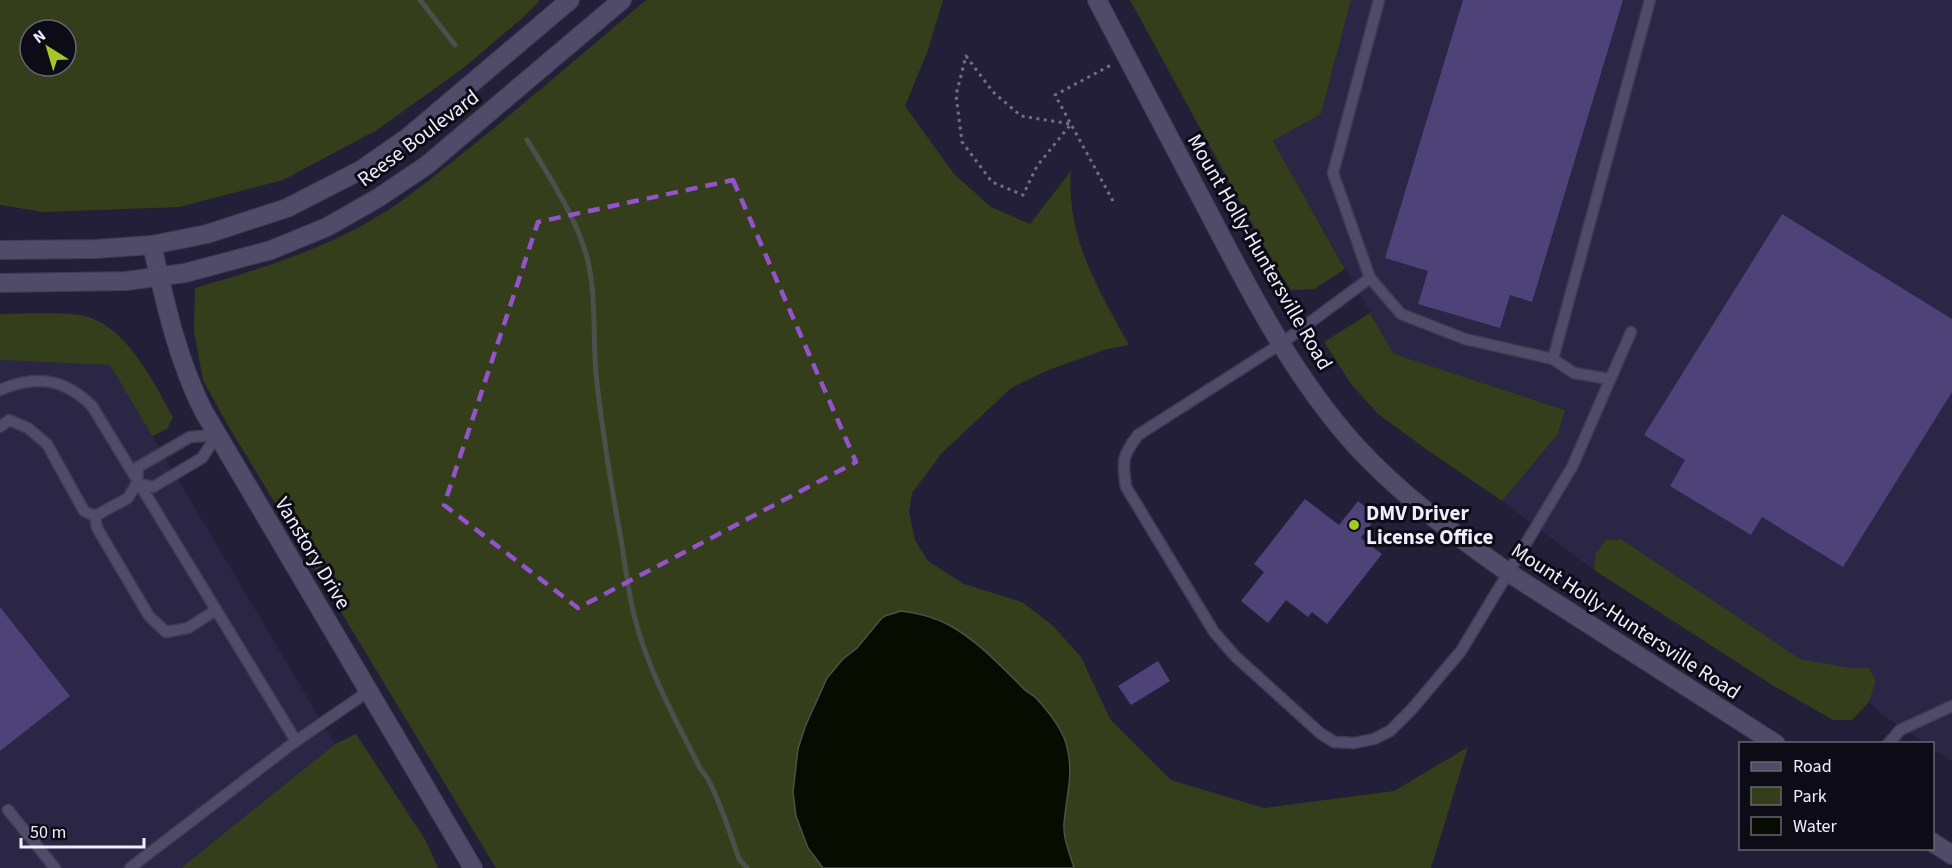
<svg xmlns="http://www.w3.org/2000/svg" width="1952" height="868" font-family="'Source Sans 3',sans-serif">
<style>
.built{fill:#2b2546}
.green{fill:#343e1a;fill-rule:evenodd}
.water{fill:#060c00;stroke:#4c504c;stroke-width:1.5}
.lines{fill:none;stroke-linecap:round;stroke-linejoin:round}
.stream{stroke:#4c504c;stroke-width:5}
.building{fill:#4d4378}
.lane-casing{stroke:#3f3b50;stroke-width:13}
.street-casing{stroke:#3f3b50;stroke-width:20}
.secondary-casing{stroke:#3f3b50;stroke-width:20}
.path{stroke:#726f84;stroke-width:3;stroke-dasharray:3 4.5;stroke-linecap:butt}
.lane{stroke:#4f4b68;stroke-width:10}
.street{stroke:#4f4b68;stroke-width:18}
.secondary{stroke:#4f4b68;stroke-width:18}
.marked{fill:none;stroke:#9253cb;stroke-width:4.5;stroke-dasharray:12 8;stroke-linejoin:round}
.poi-dot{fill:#a4c825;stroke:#0c0b16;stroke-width:2}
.labels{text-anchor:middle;stroke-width:6;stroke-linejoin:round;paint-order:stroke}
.street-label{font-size:21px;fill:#f0eefd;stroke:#0c0b16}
.poi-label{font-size:21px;font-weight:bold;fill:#f0eefd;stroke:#0c0b16;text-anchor:start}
</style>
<rect width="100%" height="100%" fill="#231f38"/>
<g class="built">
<path d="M1351 0H1952V761L1933 749 1932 744 1925 743 1884 716 1869 702 1876 681 1869 669 1851 668 1800 659 1621 539 1606 540 1596 552 1594 570 1502 501 1558 434 1565 410 1394 354 1273 141 1321 114Z"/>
<path d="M0 360 110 365 335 744 181 868H0Z"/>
</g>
<g class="green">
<path d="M0 0H539V2L519 21 462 69 377 130 283 180 179 207 44 212 0 205ZM30 30H66V66H30Z"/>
<path d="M646 0H943L928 50 905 106 954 174 991 207 1030 224 1071 171C1066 237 1098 289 1129 345L1107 349 1046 371 1011 388 942 453 912 493 909 512 915 540 928 561 964 584 1022 602 1052 625 1081 657 1110 719 1171 780 1264 808 1394 791 1468 747 1431 868H496L226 422 203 380 194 332 195 288C256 270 318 252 373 219 408 199 440 171 472 146 531 98 588 49 646 0Z"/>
<path d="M1130 0H1351L1321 114 1273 141 1345 269 1314 289 1291 290 1276 267Z"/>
<path d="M1370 313 1394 354 1565 410 1558 434 1502 501 1426 449 1378 414 1351 384 1324 342Z"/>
<path d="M0 314C26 314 53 312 79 315 124 321 153 381 173 417L167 429 152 436 110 365 0 360Z"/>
<path d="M1621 539 1800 659 1851 668H1869L1876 681 1869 702 1852 720H1833L1774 686 1594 570 1596 552 1606 540Z"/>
<path d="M356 734 426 841 438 868H181L335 744Z"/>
</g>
<path class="water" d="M901 611C918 613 934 617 949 625 978 641 1001 666 1025 690 1028 693 1032 694 1036 698 1048 711 1063 729 1067 747 1074 775 1066 796 1064 824 1063 839 1070 854 1074 868H823L808 848 796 816 793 792 798 749 805 727 827 678 843 659 857 648 881 619 885 616Z"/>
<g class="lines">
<g class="stream">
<path d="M420 0 455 45"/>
<path d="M527 140C549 176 578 220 588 261 596 297 593 337 596 374 602 429 611 485 621 539 625 564 628 590 634 615 647 668 674 717 698 764 700 770 705 774 708 779 721 804 730 833 739 859L747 868"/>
</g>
</g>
<g class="building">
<path d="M1463 0H1623L1532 302 1510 295 1500 328 1418 304 1428 271 1385 258Z"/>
<path d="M1782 214 1952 319V392L1843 567 1762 517 1751 535 1670 486 1685 460 1644 435Z"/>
<path d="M1305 499 1339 525 1358 501 1377 516 1361 538 1382 554 1327 624 1312 612 1308 617 1286 600 1268 623 1241 601 1264 572 1254 564Z"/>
<path d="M0 607 70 696 0 751Z"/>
<path d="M1158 661 1170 681 1131 705 1118 686Z"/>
</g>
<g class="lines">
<g class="lane-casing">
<g id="lane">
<path d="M1370 278 1333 173 1379 0"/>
<path d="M1631 332 1572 467 1461 651 1412 709 1390 731 1374 739 1354 743 1334 742 1320 733 1235 656 1214 632 1126 487C1122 461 1122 456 1138 435L1282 343 1370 278 1401 314 1465 339 1553 359 1650 0"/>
<path d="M1553 359 1574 373 1609 379"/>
<path d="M0 390C36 375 64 378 92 406L296 741 369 691"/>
<path d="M0 427 9 420 28 428 47 444 84 511 95 516 128 498 137 483"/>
<path d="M217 435 202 458 153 487 137 483 138 467 190 437Z"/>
<path d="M95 516 97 528 149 616 166 632 188 628 216 610"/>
<path d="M1888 744 1900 730 1952 706"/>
<path d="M8 810 55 868"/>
<path d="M130 868 296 741"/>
</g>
</g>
<g class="street-casing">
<path id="street" d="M152 245C165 302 177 359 204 412L473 868"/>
</g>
<g class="secondary-casing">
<g id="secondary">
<path d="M1097 0C1134 71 1171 142 1209 213 1250 292 1295 379 1356 446 1401 495 1455 535 1509 573L1776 744"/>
<path d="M0 250 95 249 152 245 207 234 287 208 361 170 407 138 570 0"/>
<path d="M0 283 126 281 185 273 271 250 327 227 378 198 427 165 622 0"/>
<path d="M1932 842 1952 855"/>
</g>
</g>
<g class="path">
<path d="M966 56 993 92 1021 116 1071 124 1037 166 1023 195 992 182 962 142 956 95Z"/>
<path d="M1113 201 1055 95 1113 64"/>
</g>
<use href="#lane" class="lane"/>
<use href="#street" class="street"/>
<use href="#secondary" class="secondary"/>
</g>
<path class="marked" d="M733 180 856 462 578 608 444 505 538 222Z"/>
<circle class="poi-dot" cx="1354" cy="525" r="6"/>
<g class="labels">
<g class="street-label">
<text transform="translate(418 138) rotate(-37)" y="7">Reese Boulevard</text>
<text transform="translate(1260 252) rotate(60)" y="7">Mount Holly-Huntersville Road</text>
<text transform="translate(313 553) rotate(59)" y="7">Vanstory Drive</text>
<text transform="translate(1626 621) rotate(33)" y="7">Mount Holly-Huntersville Road</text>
</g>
<g class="poi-label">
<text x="1366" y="520">DMV Driver<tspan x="1366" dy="24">License Office</tspan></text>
</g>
</g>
<rect x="1739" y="742" width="195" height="108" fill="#0c0b16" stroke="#676672" stroke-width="1.5"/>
<rect x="1751" y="762" width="30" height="9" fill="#4f4b68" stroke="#676672" stroke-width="1.5"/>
<text x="1793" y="772" font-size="18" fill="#f0eefd">Road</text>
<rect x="1751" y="787" width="30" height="18" fill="#343e1a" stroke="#676672" stroke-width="1.5"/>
<text x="1793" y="802" font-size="18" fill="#f0eefd">Park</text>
<rect x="1751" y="817" width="30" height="18" fill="#060c00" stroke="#676672" stroke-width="1.5"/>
<text x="1793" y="832" font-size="18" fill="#f0eefd">Water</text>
<g transform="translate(48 48) rotate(323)"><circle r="28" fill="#0c0b16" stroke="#676672" stroke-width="1.5"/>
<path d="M0-4.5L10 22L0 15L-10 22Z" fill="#a4c825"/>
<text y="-9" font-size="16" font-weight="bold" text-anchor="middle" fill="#f0eefd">N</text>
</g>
<path d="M21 838v9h123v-9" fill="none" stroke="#f0eefd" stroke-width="3"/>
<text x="30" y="838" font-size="18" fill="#f0eefd" stroke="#0c0b16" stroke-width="4.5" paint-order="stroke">50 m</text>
</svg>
